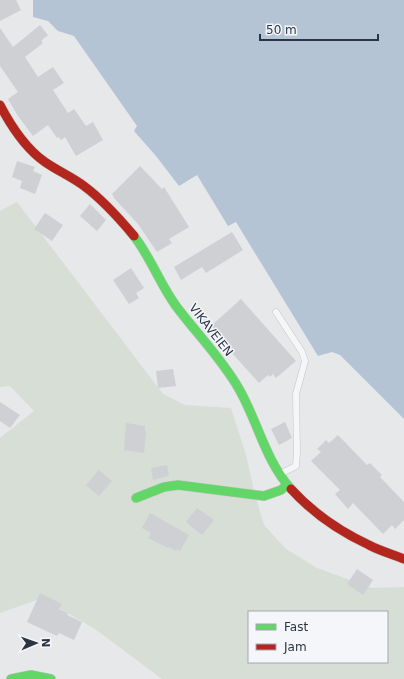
<svg xmlns="http://www.w3.org/2000/svg" width="404" height="679" font-family="'DejaVu Sans',sans-serif">
<style>
.green{fill:#d6ded6;fill-rule:evenodd}
.water{fill:#b4c4d5}
.building{fill:#ced0d3}
.lines{fill:none;stroke-linecap:round;stroke-linejoin:round}
.lane-casing{stroke:#c4c6c8;stroke-width:7}
.fast-casing{stroke:#c4c6c8;stroke-width:10}
.jam-casing{stroke:#c4c6c8;stroke-width:10}
.lane{stroke:#f5f6f7;stroke-width:6}
.fast{stroke:#63d668;stroke-width:9}
.jam{stroke:#b3261e;stroke-width:9}
.labels{text-anchor:middle;stroke-width:3;stroke-linejoin:round;paint-order:stroke}
.street-label{font-size:12px;fill:#2b3445;stroke:#f4f6f9}
</style>
<rect width="100%" height="100%" fill="#e6e8ea"/>
<path class="green" d="M17 202 163 394 185 405 231 408 246 455 255 495 264 525 286 549 317 568 372 588 404 587V679H162L95 629 42 598 0 613V438L34 411 10 386 0 387V211ZM249 612H387V662H249Z"/>
<path class="water" d="M33 0H404V419L340 355 332 352 318 356 236 222 228 226 197 175 179 186 156 156 134 131 137 126 74 36 58 31 48 21 33 17Z"/>
<g class="building">
<path d="M0 0H16L21 10 0 21Z"/>
<path d="M40 25 48 35 41 41 43 43 25 57 38 77 53 67 64 83 53 90 68 113 74 109 86 126 93 122 103 140 76 156 65 137 61 140 59 137 57 138 48 125 33 136 18 116 8 99 18 92 0 66V28L13 47Z"/>
<path d="M17 161 35 167 33 171 42 175 35 194 20 188 22 181 12 177Z"/>
<path d="M140 166 162 189 164 187 189 227 169 239 172 243 157 252 138 224 114 198 112 194Z"/>
<path d="M90 204 106 220 97 231 80 216Z"/>
<path d="M45 213 63 225 52 241 34 229Z"/>
<path d="M232 232 243 250 206 273 202 267 181 280 174 267Z"/>
<path d="M131 268 144 288 136 293 139 298 129 304 113 280Z"/>
<path d="M241 299 296 361 276 378 273 374 270 377 268 375 259 383 232 353 234 352 211 326Z"/>
<path d="M173 369 176 386 158 388 156 371Z"/>
<path d="M0 402 20 415 10 428 0 421Z"/>
<path d="M285 422 292 438 279 445 271 429Z"/>
<path d="M126 423 145 426V431H146L144 453 124 450Z"/>
<path d="M338 435 367 465 370 463 382 475 380 477 404 502V520L395 529 392 525 383 534 353 503 348 509 335 494 340 490 311 461 321 452 317 449 326 440 329 443Z"/>
<path d="M167 465 169 476 153 480 151 468Z"/>
<path d="M99 470 112 481 99 496 86 485Z"/>
<path d="M197 508 214 520 202 535 186 522Z"/>
<path d="M150 513 189 535 180 551 177 549 176 551 169 547 168 548 148 538 151 533 142 528Z"/>
<path d="M357 569 373 580 363 595 347 584Z"/>
<path d="M40 593 62 604 59 609 68 613 67 615 82 622 74 640 59 633 57 636 27 622Z"/>
</g>
<g class="lines">
<g class="lane-casing">
<path id="lane" d="M276 312 302 352 305 361 296 394 297 452 296 466 280 474"/>
</g>
<g class="fast-casing">
<g id="fast">
<path d="M134 236C151 258 160 284 176 306 197 334 222 359 239 389 258 422 265 460 291 489"/>
<path d="M136 498 164 487 178 485 264 496 281 490 287 485"/>
<path d="M11 679 31 675 51 679"/>
</g>
</g>
<g class="jam-casing">
<g id="jam">
<path d="M0 105C11 126 25 148 45 162 58 171 72 177 84 186 103 200 119 218 134 236"/>
<path d="M291 489C312 512 341 532 369 545 380 551 392 554 404 559"/>
</g>
</g>
<use href="#lane" class="lane"/>
<use href="#fast" class="fast"/>
<use href="#jam" class="jam"/>
</g>
<g class="labels">
<g class="street-label">
<text transform="translate(211 330) rotate(52)" y="4">VIKAVEIEN</text>
</g>
</g>
<rect x="248" y="611" width="140" height="52" fill="#f4f6f9" stroke="#a4a8b1"/>
<rect x="256" y="624" width="20" height="6" fill="#63d668" stroke="#a4a8b1"/>
<text x="284" y="631" font-size="12" fill="#2b3445">Fast</text>
<rect x="256" y="644" width="20" height="6" fill="#b3261e" stroke="#a4a8b1"/>
<text x="284" y="651" font-size="12" fill="#2b3445">Jam</text>
<g transform="translate(36 643) rotate(88)" stroke="#f4f6f9" stroke-width="3" paint-order="stroke">
<path d="M0-3L7 15L0 10L-7 15Z" fill="#2b3445"/>
<text y="-6" font-size="11" font-weight="bold" text-anchor="middle" fill="#2b3445">N</text>
</g>
<path d="M260 34v6h118v-6" fill="none" stroke="#2b3445" stroke-width="2"/>
<text x="266" y="34" font-size="12" fill="#2b3445" stroke="#f4f6f9" stroke-width="3" paint-order="stroke">50 m</text>
</svg>
